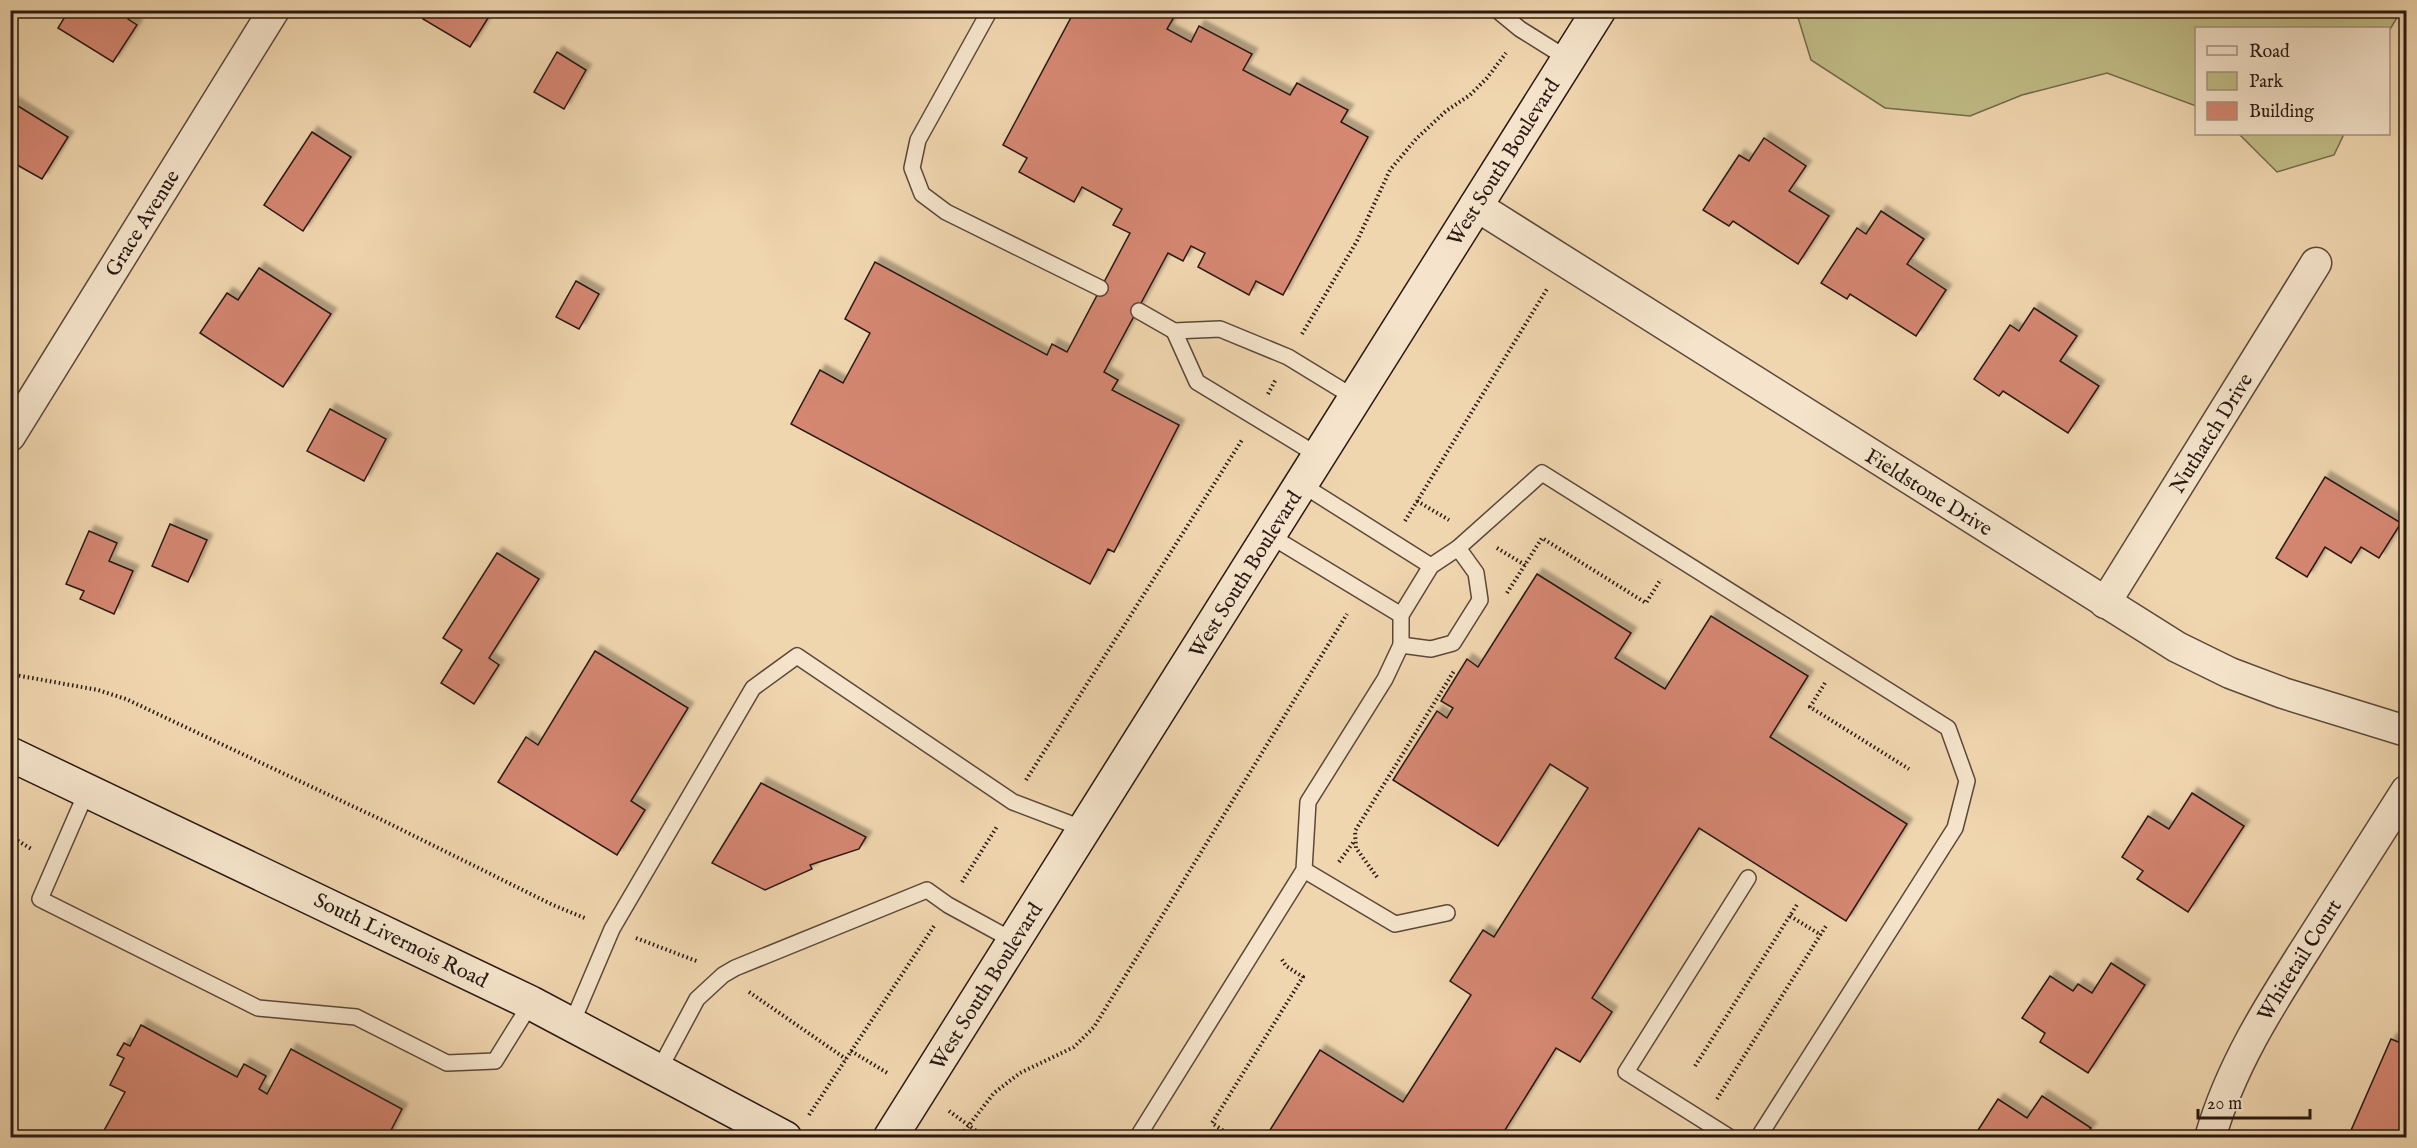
<svg xmlns="http://www.w3.org/2000/svg" width="2417" height="1148" font-family="'IM FELL English',serif">
<style>
.green{fill:#c0bc86;stroke:#746a4c;stroke-width:1.5}
.building{fill:#d58772;stroke:#291913;stroke-width:1.5;filter:url(#shadow)}
.lines{fill:none;stroke-linecap:round;stroke-linejoin:round}
.lane-casing{stroke:#5b483a;stroke-width:18}
.street-casing{stroke:#5b483a;stroke-width:33}
.secondary-casing{stroke:#291913;stroke-width:36}
.path{stroke:#291913;stroke-width:4;stroke-dasharray:1.5 3;stroke-linecap:butt}
.lane{stroke:#f5e4cb;stroke-width:15}
.street{stroke:#f5e4cb;stroke-width:30}
.secondary{stroke:#f5e4cb;stroke-width:33}
.labels{text-anchor:middle;stroke-width:6;stroke-linejoin:round;paint-order:stroke}
.street-label{font-size:21px;fill:#291913;stroke:#f5e4cb}
</style>
<defs>
<filter id="shadow"><feDropShadow dx="5.5" dy="-5.5" stdDeviation="1.5" flood-color="#0004"/></filter>
</defs>
<rect width="100%" height="100%" fill="#f0d6af"/>
<filter id="stains"><feTurbulence type="fractalNoise" baseFrequency=".00333" numOctaves="4"/><feColorMatrix values="0 0 0 0 .2 0 0 0 0 .09 0 0 0 0 .02 0 0 0 .5 -.17"/></filter>
<radialGradient id="worn" r=".72"><stop offset=".6" stop-color="#630" stop-opacity="0"/><stop offset="1" stop-color="#630" stop-opacity=".3"/></radialGradient>
<g class="green">
<path d="M1796 11V10L2401 11 2389 31 2388 28H2196V106L2107 73 2022 95 1970 116 1885 108 1811 60Z"/>
<path d="M2239 134H2344L2334 155 2277 172Z"/>
</g>
<g class="building">
<path d="M69 10H133L128 19 137 25 113 62 58 28Z"/>
<path d="M428 10H493L470 47 423 19Z"/>
<path d="M1075 10H1174L1177 12 1167 29 1191 42 1199 26 1252 54 1243 70 1290 95 1297 83 1348 110 1341 122 1368 137 1283 295 1256 281 1249 295 1198 267 1205 253 1191 246 1183 261 1168 253 1104 372 1118 380 1112 390 1179 425 1114 552 1108 549 1090 584 791 424 820 370 843 383 870 333 845 319 875 262 1047 355 1052 344 1067 352 1130 233 1113 225 1122 209 1082 187 1074 202 1019 172 1027 158 1003 145Z"/>
<path d="M557 52 586 70 564 109 534 92Z"/>
<path d="M10 101 68 137 42 179 10 161Z"/>
<path d="M312 132 351 157 303 231 264 205Z"/>
<path d="M1764 138 1806 166 1789 191 1829 216 1798 264 1733 221 1729 226 1703 210 1739 155 1749 161Z"/>
<path d="M1881 211 1924 239 1907 264 1946 290 1916 336 1850 294 1847 299 1821 283 1857 228 1866 234Z"/>
<path d="M259 268 331 314 283 387 200 333 227 293 238 300Z"/>
<path d="M576 281 599 294 579 329 556 317Z"/>
<path d="M2034 308 2077 336 2060 361 2099 386 2068 433 2003 391 1999 396 1974 379 2010 325 2019 331Z"/>
<path d="M330 409 386 439 364 481 307 451Z"/>
<path d="M2325 477 2401 523 2379 558 2361 547 2351 563 2325 547 2307 577 2276 558Z"/>
<path d="M170 524 207 540 188 582 152 566Z"/>
<path d="M89 531 117 543 109 561 133 571 114 614 80 599 84 591 66 584Z"/>
<path d="M497 553 539 579 489 658 499 665 474 704 441 683 462 650 443 638Z"/>
<path d="M1537 574 1631 633 1615 658 1665 689 1711 616 1808 676 1770 737 1907 824 1846 921 1699 828 1592 998 1612 1012 1580 1062 1556 1048 1500 1138H1265L1320 1050 1403 1102 1471 995 1450 981 1483 930 1494 937 1588 788 1550 764 1498 846 1393 780 1437 711 1447 718 1453 708 1441 701 1467 659 1478 667Z"/>
<path d="M595 651 688 708 631 801 645 810 617 855 498 782 526 737 538 745Z"/>
<path d="M761 783 866 837 859 849 810 865 812 869 765 890 712 863Z"/>
<path d="M2192 793 2244 826 2188 912 2137 879 2143 871 2122 857 2148 816 2169 829Z"/>
<path d="M2111 963 2145 985 2088 1073 2040 1042 2045 1033 2022 1018 2050 976 2073 991 2078 984 2092 993Z"/>
<path d="M141 1025 237 1077 244 1064 266 1076 259 1089 267 1094 291 1049 402 1109 387 1138H190L185 1135 184 1138H100L125 1092 110 1085 124 1058 117 1055 124 1043 130 1046Z"/>
<path d="M2391 1039 2406 1045V1122L2404 1121 2397 1138H2355L2349 1135Z"/>
<path d="M2042 1096 2091 1128 2084 1138H1973L1998 1099 2027 1118Z"/>
</g>
<g class="lines">
<g class="lane-casing">
<g id="lane">
<path d="M990 10 918 140 912 168 922 194 946 212 1100 288"/>
<path d="M1497 10 1520 29 1568 59"/>
<path d="M1139 311 1174 331 1220 329 1288 357 1355 398"/>
<path d="M1174 331 1197 382 1319 456"/>
<path d="M1301 484 1431 566"/>
<path d="M1269 535 1401 615"/>
<path d="M1401 645 1431 649 1453 643 1480 600 1476 573 1458 548"/>
<path d="M87 791 40 899 258 1008 356 1017 447 1063 495 1061 531 1003"/>
<path d="M1304 870 1395 924 1447 913"/>
<path d="M572 1023 612 929 753 688 797 656 1013 802 1084 829"/>
<path d="M659 1070 697 999 723 975 735 968 927 890 948 905 1014 941"/>
<path d="M1137 1138 1304 870 1308 802 1385 679 1401 645V615L1431 566 1458 548 1542 473 1948 728 1967 781 1955 828 1758 1138"/>
<path d="M1731 1138 1626 1072 1748 878"/>
</g>
</g>
<g class="street-casing">
<g id="street">
<path d="M1475 205 2177 647 2230 673 2283 693 2406 731"/>
<path d="M10 436 274 10"/>
<path d="M2105 603 2316 263"/>
<path d="M2210 1138C2231 1065 2270 1005 2310 942 2342 892 2374 841 2406 791"/>
</g>
</g>
<g class="secondary-casing">
<g id="secondary">
<path d="M10 754 531 1003 785 1138"/>
<path d="M890 1138 1599 10"/>
</g>
</g>
<g class="path">
<path d="M1302 334 1357 241 1390 170 1416 139 1446 111 1470 95 1487 78 1506 53"/>
<path d="M1268 394 1276 379"/>
<path d="M1417 501 1449 520"/>
<path d="M1405 521 1547 289"/>
<path d="M1497 548 1525 565"/>
<path d="M1507 593 1542 538 1646 603 1661 579"/>
<path d="M10 674 98 690 126 699 384 821 553 905 587 919"/>
<path d="M1825 683 1810 707 1909 769"/>
<path d="M1026 780 1242 440"/>
<path d="M10 836 33 850"/>
<path d="M1339 862 1355 840"/>
<path d="M1377 877 1356 848 1355 831 1454 671"/>
<path d="M962 882 998 825"/>
<path d="M1790 916 1821 935"/>
<path d="M636 938 699 962"/>
<path d="M749 992 846 1059"/>
<path d="M851 1051 889 1074"/>
<path d="M1695 1066 1798 903"/>
<path d="M1717 1099 1826 926"/>
<path d="M949 1111 986 1138"/>
<path d="M809 1115 934 926"/>
<path d="M959 1138 994 1093 1020 1073 1074 1047 1094 1027 1347 614"/>
<path d="M1234 1138 1212 1123 1303 977 1286 966 1281 958"/>
</g>
<use href="#lane" class="lane"/>
<use href="#street" class="street"/>
<use href="#secondary" class="secondary"/>
</g>
<g class="labels">
<g class="street-label">
<text transform="translate(1503 162) rotate(-58)" y="7">West South Boulevard</text>
<text transform="translate(142 223) rotate(-58)" y="7">Grace Avenue</text>
<text transform="translate(2211 433) rotate(-58)" y="7">Nuthatch Drive</text>
<text transform="translate(1929 492) rotate(32)" y="7">Fieldstone Drive</text>
<text transform="translate(1245 574) rotate(-58)" y="7">West South Boulevard</text>
<text transform="translate(401 940) rotate(26)" y="7">South Livernois Road</text>
<text transform="translate(2299 960) rotate(-58)" y="7">Whitetail Court</text>
<text transform="translate(986 986) rotate(-58)" y="7">West South Boulevard</text>
</g>
</g>
<rect width="2417" height="1148" fill="none" stroke="#f0d6af" stroke-width="36"/>
<rect x="12" y="12" width="2393" height="1124" fill="none" stroke="#291913" stroke-width="3"/>
<rect x="18" y="18" width="2381" height="1112" fill="none" stroke="#291913" stroke-width="1.5"/>
<rect x="2195" y="27" width="195" height="108" fill="#f5e4cb" stroke="#a39381" stroke-width="1.5"/>
<rect x="2207" y="46" width="30" height="9" fill="#f5e4cb" stroke="#a39381" stroke-width="1.5"/>
<text x="2249" y="57" font-size="18" fill="#291913">Road</text>
<rect x="2207" y="72" width="30" height="18" fill="#c0bc86" stroke="#a39381" stroke-width="1.5"/>
<text x="2249" y="87" font-size="18" fill="#291913">Park</text>
<rect x="2207" y="102" width="30" height="18" fill="#d58772" stroke="#a39381" stroke-width="1.5"/>
<text x="2249" y="117" font-size="18" fill="#291913">Building</text>
<path d="M2198 1109v9h112v-9" fill="none" stroke="#291913" stroke-width="3"/>
<text x="2207" y="1109" font-size="18" fill="#291913" stroke="#f5e4cb" stroke-width="4.5" paint-order="stroke">20 m</text>
<rect width="100%" height="100%" filter="url(#stains)"/>
<rect width="100%" height="100%" fill="url(#worn)"/>
</svg>
